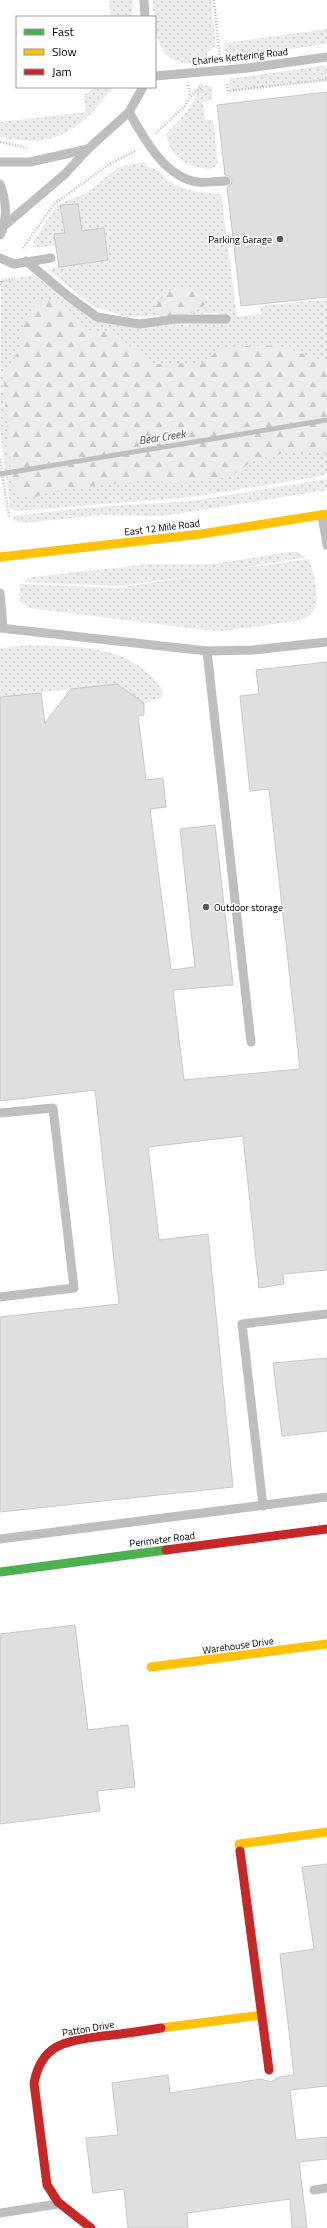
<svg xmlns="http://www.w3.org/2000/svg" width="327" height="2228" font-family="'Titillium Web',sans-serif">
<style>
.grass{fill:url(#grass-dots)}
.forest{fill:url(#forest-firs)}
.lines{fill:none;stroke-linecap:round;stroke-linejoin:round}
.stream{stroke:#bfbfbf;stroke-width:5}
.building{fill:#dfdfdf;stroke:#c7c7c7}
.path{stroke:#b9b9b9;stroke-width:2.5;stroke-dasharray:1 2;stroke-linecap:butt}
.lane{stroke:#bebebe;stroke-width:9}
.fast{stroke:#4caf50;stroke-width:9}
.slow{stroke:#ffc107;stroke-width:9}
.jam{stroke:#c62828;stroke-width:9}
.poi-dot{fill:#595959;stroke:#fff;stroke-width:1.5}
.labels{text-anchor:middle;stroke-width:3;stroke-linejoin:round;paint-order:stroke}
.street-label{font-size:10px;fill:#000;stroke:#fff}
.poi-label{font-size:10px;fill:#000;stroke:#fff;text-anchor:end}
.water-label{font-size:11px;font-style:italic;fill:#444;stroke:#fff}
</style>
<defs>
<pattern id="grass-dots" width="8" height="8" patternUnits="userSpaceOnUse"><rect width="8" height="8" fill="#ececec"/><path d="M2 2h.1M6 6h.1" fill="none" stroke="#c9c9c9" stroke-width="1.8" stroke-linecap="round"/></pattern>
<pattern id="forest-firs" width="22" height="20" patternUnits="userSpaceOnUse"><rect width="22" height="20" fill="#ececec"/><path d="M5 1l3.5 6h-7zM16 11l3.5 6h-7z" fill="#c9c9c9"/></pattern>
</defs>
<rect width="100%" height="100%" fill="#fff"/>
<g class="grass">
<path d="M109 0H133L132 17H111Z"/>
<path d="M153 0H211L216 45 207 52V60C198 61 185 65 176 61 155 53 153 19 153 0Z"/>
<path d="M327 29V44L225 58 224 43Z"/>
<path d="M327 65V80L231 91 229 79Z"/>
<path d="M199 84 212 87V100L203 102 205 120H213L218 163C213 170 209 170 202 168 181 165 170 154 166 134 181 118 195 107 199 84Z"/>
<path d="M96 87H113C81 130 55 150 0 137V122L86 112 84 95Z"/>
<path d="M145 162 148 167C159 168 165 179 174 184 189 192 207 193 221 194L237 317 261 314 260 306 327 299V475L192 497 17 511 10 508 0 430 1 281 34 275 94 320 156 326 216 323 228 320 218 313 128 317 94 307 48 270 59 267 108 260 104 228 82 231 78 204 60 205 65 233 56 245 33 248 34 240 57 205 86 193 119 167Z"/>
<path d="M327 479V490L177 514 161 516 100 515 24 523 13 520 14 516 82 508 192 501Z"/>
<path d="M290 552H297L307 557 236 569 309 559C316 582 327 614 297 621L222 631 205 630 29 608 19 601 20 584 117 588 193 576 118 586 22 582 32 577 151 564H212Z"/>
<path d="M27 645C70 647 114 643 148 673 156 681 161 684 163 695L161 698 144 703 117 684 0 697V648Z"/>
</g>
<g class="forest">
<path d="M188 287 199 292 205 304C196 316 175 315 161 318L154 308 168 291Z"/>
<path d="M37 299 52 300 62 304 79 322 89 330 114 333 152 364 203 363 222 347 277 345 327 362V453H286L274 455 251 462 230 477 185 482 140 481 58 490 31 498 20 496 14 487 11 475 4 382 5 371 13 362 21 344 20 332Z"/>
</g>
<g class="lines">
<path class="stream" d="M0 474 327 420"/>
</g>
<g class="building">
<path d="M327 92V297L241 306 227 187 231 184 232 180 229 176 225 175 217 105Z"/>
<path d="M78 204 82 231 104 228 108 260 59 267 54 234 65 233 60 205Z"/>
<path d="M327 662V1270L283 1274 284 1284 259 1288 243 1136 148 1147 159 1240 208 1234 233 1487 0 1512V1317L119 1304 95 1090 0 1101V697L41 693 45 723 71 689 117 684 144 703V715L138 716 146 780 163 778 166 807 150 809 171 970 195 967 180 829 215 825 233 985 173 990 184 1080 300 1069 269 789 250 791 240 696 259 694 256 670Z"/>
<path d="M327 1358V1431L282 1436 273 1363Z"/>
<path d="M75 1625 88 1730 128 1725 135 1787 97 1791 100 1811 0 1824V1634Z"/>
<path d="M327 1864V2086L290 2090 296 2140 327 2137V2159L299 2162 307 2228H292L290 2199 187 2213 188 2228H128L124 2189 93 2193 86 2138 118 2135 112 2083 168 2075 170 2093 261 2079 271 2082 279 2077 294 2075 280 1954 314 1949 302 1867Z"/>
</g>
<g class="lines">
<g class="path">
<path d="M214 0 220 58"/>
<path d="M227 84 228 91 327 80"/>
<path d="M188 85 190 96"/>
<path d="M156 133 185 106 190 97 202 86"/>
<path d="M0 142 27 148"/>
<path d="M23 248 54 204 108 165 137 150"/>
<path d="M0 285 1 281 15 278"/>
<path d="M0 459 9 517"/>
</g>
<g class="lane">
<path d="M144 0 145 17"/>
<path d="M155 76 248 68 327 57"/>
<path d="M129 112C144 138 165 178 198 182 207 183 217 181 226 181"/>
<path d="M0 162H30L88 149"/>
<path d="M0 184C6 200 8 219 0 235"/>
<path d="M5 225 65 174 88 149 129 112 143 87"/>
<path d="M0 258 14 264 51 258"/>
<path d="M26 261 68 296 97 317 139 324 177 319H226"/>
<path d="M322 515 327 545"/>
<path d="M0 593 3 627"/>
<path d="M0 628 207 651 253 650 327 642"/>
<path d="M207 651 251 1042"/>
<path d="M0 1113 53 1108 74 1288 0 1297"/>
<path d="M263 1506 242 1324 327 1314"/>
<path d="M0 1539 327 1497"/>
<path d="M314 2190 327 2188"/>
<path d="M0 2213 58 2204"/>
</g>
<path class="fast" d="M0 1572 166 1550"/>
<g class="slow">
<path d="M0 557 201 534 327 514"/>
<path d="M151 1667 327 1644"/>
<path d="M240 1851 239 1844 327 1832"/>
<path d="M161 2028 262 2015"/>
</g>
<g class="jam">
<path d="M166 1550 327 1529"/>
<path d="M240 1851 269 2070"/>
<path d="M91 2228 58 2202 47 2185 34 2083C42 2042 68 2041 103 2036 123 2034 142 2031 161 2028"/>
</g>
</g>
<g class="poi-dot">
<circle cx="280" cy="239" r="4"/>
<circle cx="206" cy="907" r="4"/>
</g>
<g class="labels">
<g class="street-label">
<text transform="translate(240 56) rotate(-6)" y="4">Charles Kettering Road</text>
<text transform="translate(162 527) rotate(-7)" y="4">East 12 Mile Road</text>
<text transform="translate(162 1539) rotate(-7)" y="4">Perimeter Road</text>
<text transform="translate(238 1645) rotate(-8)" y="4">Warehouse Drive</text>
<text transform="translate(88 2028) rotate(-10)" y="4">Patton Drive</text>
</g>
<g class="poi-label">
<text x="272" y="243">Parking Garage</text>
<text x="214" y="911" text-anchor="start">Outdoor storage</text>
</g>
<g class="water-label">
<text transform="translate(162 437) rotate(-9)" y="4">Bear Creek</text>
</g>
</g>
<rect x="16" y="16" width="140" height="72" fill="#ffffff" stroke="#999999"/>
<rect x="24" y="29" width="20" height="6" fill="#4caf50" stroke="#999999"/>
<text x="52" y="36" font-size="12" fill="#000000">Fast</text>
<rect x="24" y="49" width="20" height="6" fill="#ffc107" stroke="#999999"/>
<text x="52" y="56" font-size="12" fill="#000000">Slow</text>
<rect x="24" y="69" width="20" height="6" fill="#c62828" stroke="#999999"/>
<text x="52" y="76" font-size="12" fill="#000000">Jam</text>
</svg>
